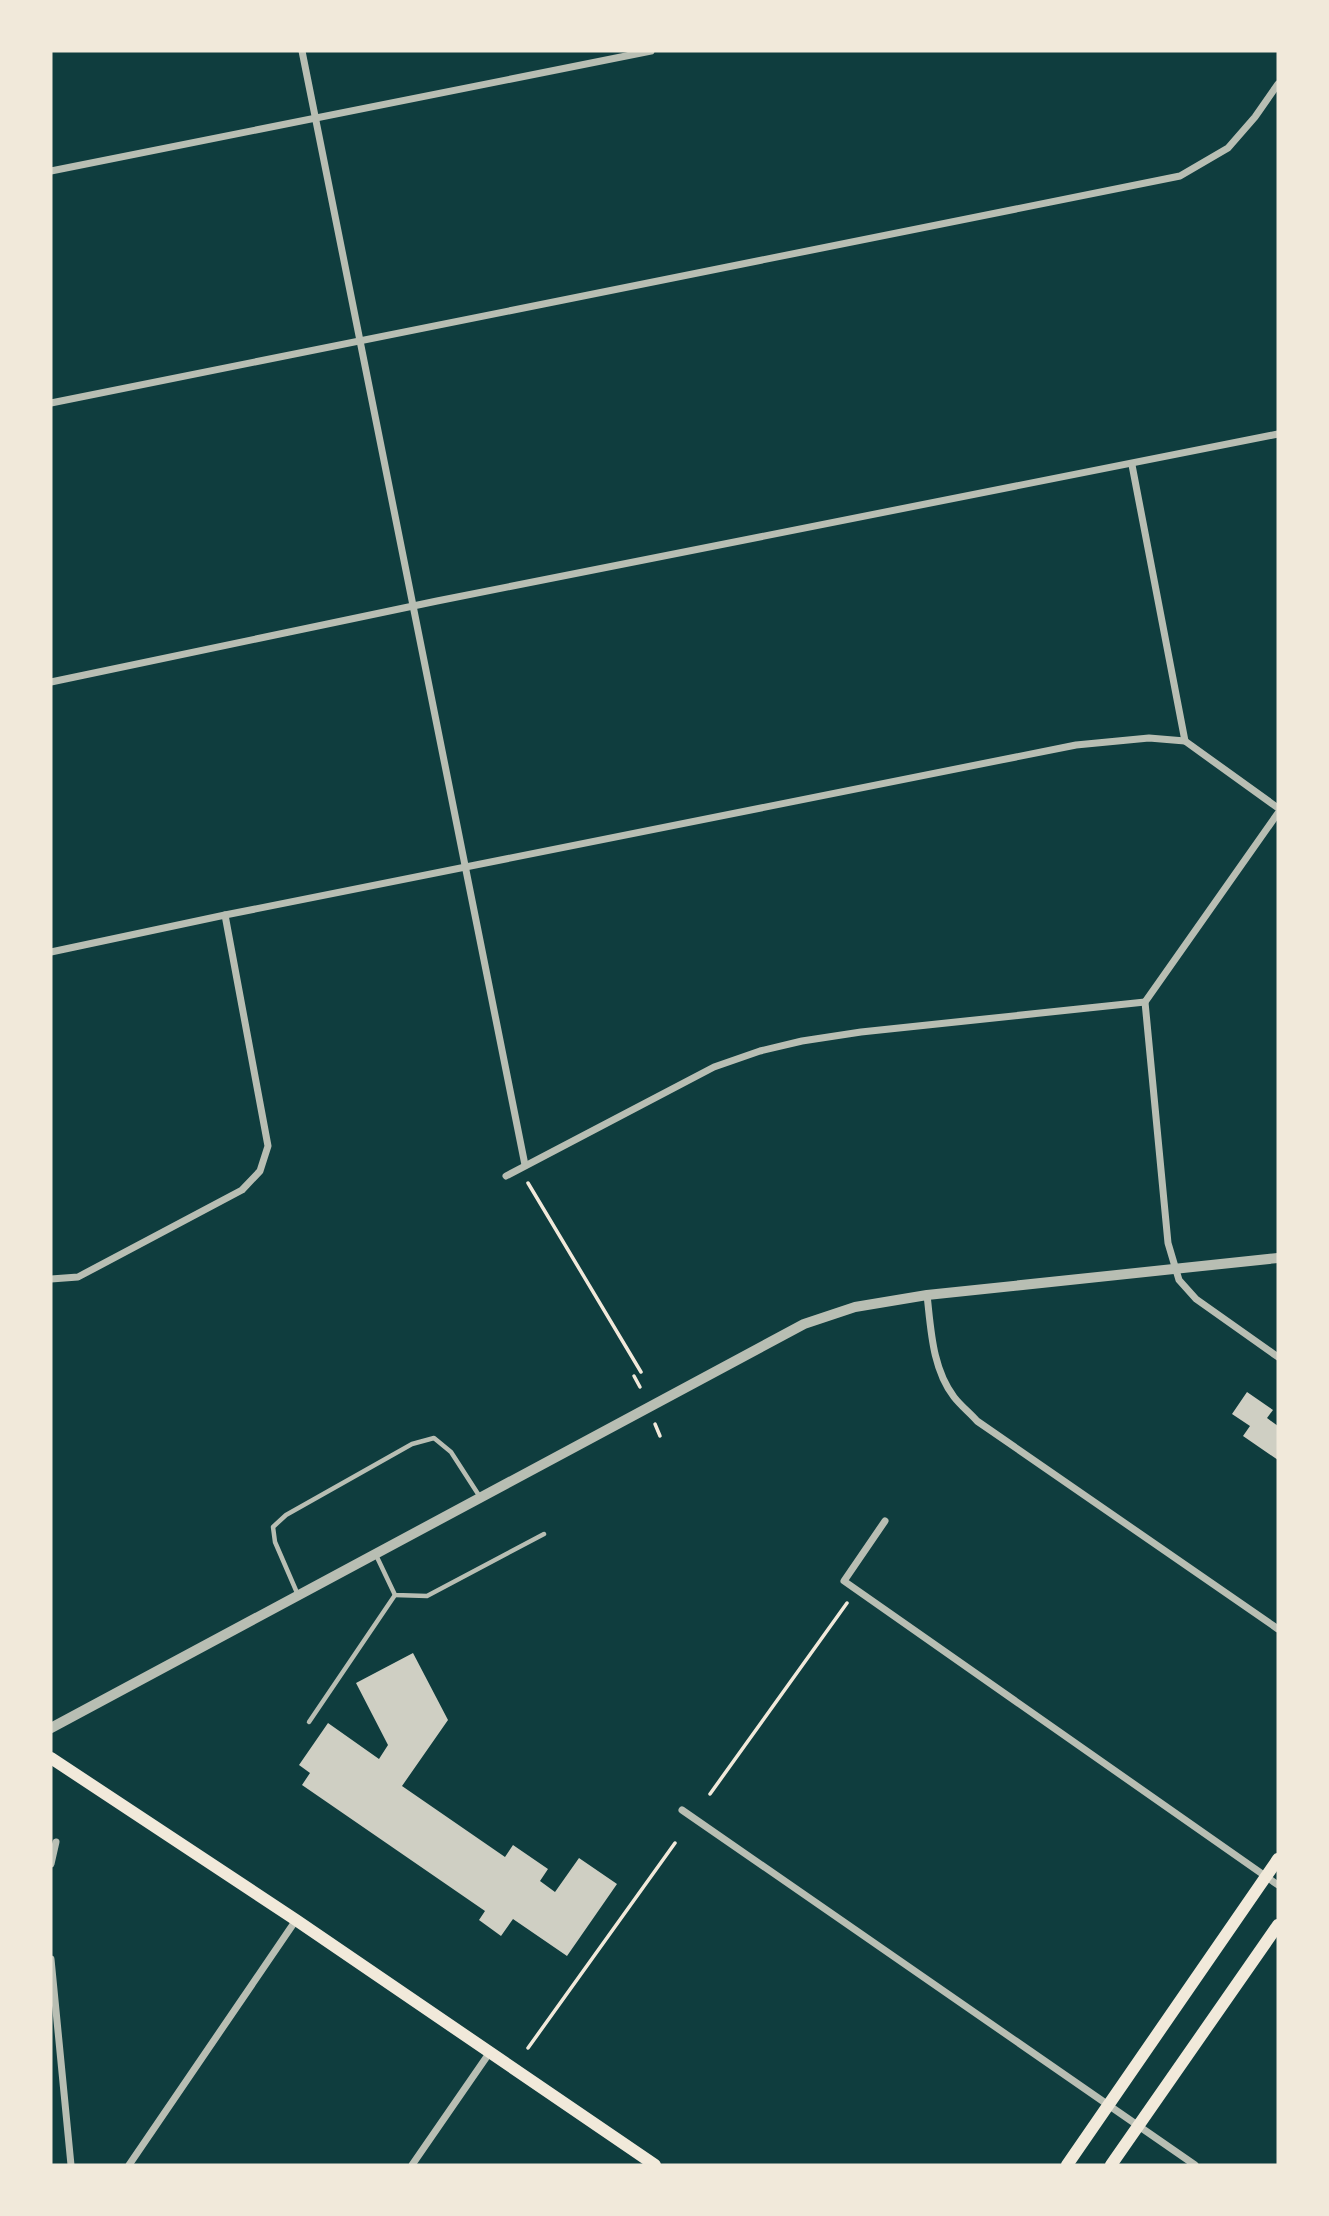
<svg xmlns="http://www.w3.org/2000/svg" width="1329" height="2216" font-family="Figtree,sans-serif">
<style>
.building{fill:#cfcfc3}
.lines{fill:none;stroke-linecap:round;stroke-linejoin:round}
.path{stroke:#f1e9da;stroke-width:3.5}
.service{stroke:#b8beb3;stroke-width:4.5}
.minor{stroke:#b8beb3;stroke-width:7}
.tertiary{stroke:#b8beb3;stroke-width:10}
.secondary{stroke:#f1e9da;stroke-width:12}
.primary{stroke:#f1e9da;stroke-width:12}
</style>
<rect width="100%" height="100%" fill="#0f3d3e"/>
<g class="building">
<path d="M1247 1392 1273 1410 1267 1418 1278 1426V1460L1243 1436 1250 1426 1232 1414Z"/>
<path d="M413 1653 448 1720 402 1786 505 1857 513 1845 548 1869 540 1881 555 1892 579 1858 617 1884 567 1956 513 1919 501 1936 479 1920 485 1911 302 1785 310 1773 299 1765 328 1723 379 1759 388 1745 356 1683Z"/>
</g>
<g class="lines">
<g class="path">
<path d="M528 1183 641 1372"/>
<path d="M634 1376 640 1387"/>
<path d="M655 1424 660 1436"/>
<path d="M710 1794 847 1603"/>
<path d="M528 2048 675 1843"/>
</g>
<g class="service">
<path d="M376 1555 395 1595 427 1596 544 1534"/>
<path d="M298 1595 275 1542 273 1527 286 1515 412 1444 434 1438 451 1452 480 1497"/>
<path d="M309 1722 395 1595"/>
</g>
<g class="minor">
<path d="M302 51 525 1165"/>
<path d="M51 171 651 51"/>
<path d="M51 403 1180 176 1228 148 1255 117 1278 84"/>
<path d="M1132 465 1185 741 1278 808"/>
<path d="M51 682 437 601 1278 434"/>
<path d="M1278 813 1145 1002 1168 1243 1179 1280 1196 1299 1278 1357"/>
<path d="M51 952 225 915 1076 745 1149 738 1185 741"/>
<path d="M506 1176 714 1067 760 1051 802 1041 861 1032 1145 1002"/>
<path d="M51 1279 78 1277 242 1190 260 1171 268 1146 225 915"/>
<path d="M927 1295C931 1329 932 1368 954 1397 961 1406 970 1413 977 1421L1278 1629"/>
<path d="M885 1521 844 1581 1278 1885"/>
<path d="M682 1810 1195 2165"/>
<path d="M51 1864 56 1842"/>
<path d="M51 1959 71 2165"/>
<path d="M129 2165 296 1920"/>
<path d="M412 2165 490 2052"/>
</g>
<path class="tertiary" d="M51 1728 804 1324 855 1307 927 1295 1278 1258"/>
<path class="secondary" d="M51 1758 296 1920 655 2165"/>
<g class="primary">
<path d="M1067 2165 1278 1859"/>
<path d="M1111 2165 1278 1925"/>
</g>
</g>
<rect width="1329" height="2216" fill="none" stroke="#f1e9da" stroke-width="105"/>
</svg>
